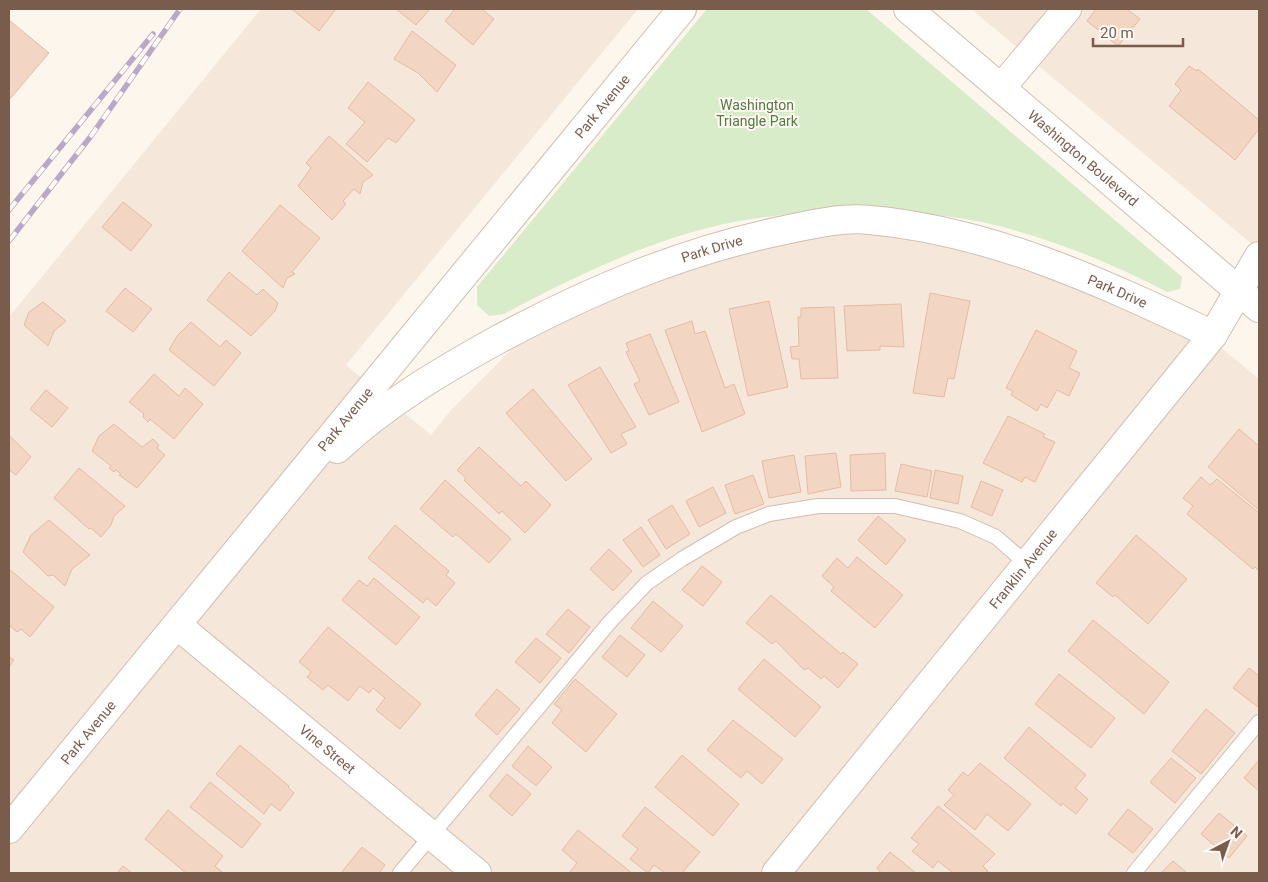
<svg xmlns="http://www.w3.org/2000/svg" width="1268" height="882" font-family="Roboto,sans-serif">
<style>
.residential{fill:#f5e8da}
.green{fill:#d8ecc9}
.building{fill:#f3d5c3;stroke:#e6bba3}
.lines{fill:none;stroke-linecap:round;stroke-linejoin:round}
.service-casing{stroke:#d1beb0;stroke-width:16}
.minor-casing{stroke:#d1beb0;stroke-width:30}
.tertiary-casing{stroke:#d1beb0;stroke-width:30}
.service{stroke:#fff;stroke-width:14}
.minor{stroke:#fff;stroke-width:28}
.tertiary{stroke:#fff;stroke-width:28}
.rail-casing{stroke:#b9a8c9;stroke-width:5.5}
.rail{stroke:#fffaf3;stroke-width:4;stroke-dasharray:11;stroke-linecap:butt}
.labels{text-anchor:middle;stroke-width:4;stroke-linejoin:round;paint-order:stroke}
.park-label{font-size:14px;fill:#537a41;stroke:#fffaf3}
.street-label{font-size:14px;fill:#7a5c4d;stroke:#fffaf3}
</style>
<rect width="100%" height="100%" fill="#fdf6ec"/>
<g class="residential">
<path d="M261 9H638L346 365 431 435 451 410 517 344 677 249 953 222 1044 245 1129 284 1207 336 1259 379V873H9V317Z"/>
<path d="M971 9H1259V250Z"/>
</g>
<path class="green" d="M707 9H866L1182 277 1180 289 1167 292C1114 264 1057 241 999 226 918 206 805 207 724 224 647 241 573 277 504 314L489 316 477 305V287Z"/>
<g class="building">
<path d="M294 9H336L319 31 293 10Z"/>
<path d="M396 9H430L416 25Z"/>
<path d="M455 9H482L494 19 473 45 445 21Z"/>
<path d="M1096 9H1127L1140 19 1118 46 1087 21Z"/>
<path d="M9 20 49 53 9 100Z"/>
<path d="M412 31 456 65 437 92 418 73 394 59Z"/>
<path d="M1189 66 1197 71 1198 69 1259 120V129L1235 160 1169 106 1181 90 1175 84Z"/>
<path d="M368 82 415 120 396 143 388 138 367 162 346 144 365 122 348 108Z"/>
<path d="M329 136 373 175 363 182 360 194 354 189 343 201 346 204 332 220 298 186 311 168 306 163Z"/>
<path d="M123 202 152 225 131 251 102 227Z"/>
<path d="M280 205 320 238 292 272 295 274 287 278 283 288 242 251Z"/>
<path d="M229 272 257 295 263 289 278 303 275 311 251 336 207 300Z"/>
<path d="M125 288 152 309 133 332 106 311Z"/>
<path d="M930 293 970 301 954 379 948 378 944 397 913 393Z"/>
<path d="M769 301 788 387 748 396 729 309Z"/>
<path d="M43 302 66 321 54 331 48 346 24 325 29 312Z"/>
<path d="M901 304 904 347 880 346V350L847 351 844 306Z"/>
<path d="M834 307 838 378 801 379 799 359H792L790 347 799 346 798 317H801V308Z"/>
<path d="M692 321 695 334 705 331 725 388 734 384 745 414 702 432 665 330Z"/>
<path d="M191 322 220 347 226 340 241 353 214 386 169 350 177 336Z"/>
<path d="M1036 330 1077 351 1069 368 1080 373 1069 396 1057 390 1047 408 1041 404 1037 411 1011 395 1013 391 1006 388Z"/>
<path d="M650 334 679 402 649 415 634 384 640 381 626 352 629 351 626 343Z"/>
<path d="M600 367 636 427 621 434 627 444 611 453 568 385Z"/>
<path d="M154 374 179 396 185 388 203 404 174 439 150 419 148 422 143 417 144 414 129 402Z"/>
<path d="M533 389 592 459 566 481 506 413Z"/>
<path d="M46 390 68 408 52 427 30 409Z"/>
<path d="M1008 416 1045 434 1043 437 1055 442 1035 482 1025 477 1022 482 983 463Z"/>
<path d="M114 424 142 447 153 439 159 445 157 448 165 455 137 488 119 475 121 474 116 470 114 472 109 468 111 466 92 451 99 436Z"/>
<path d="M1239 429 1259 446V510L1208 467Z"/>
<path d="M9 435 31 457 16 475 9 470Z"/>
<path d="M479 447 521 486 526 481 551 505 525 533 502 511 499 514 464 480 466 478 457 470Z"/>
<path d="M836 453 841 487 808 494 805 456Z"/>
<path d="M885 453 886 490 851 491 850 455Z"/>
<path d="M794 455 801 492 769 498 762 461Z"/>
<path d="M901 464 932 471 927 497 895 491Z"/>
<path d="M79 468 125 506 114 516 111 525 101 537 91 528 89 529 54 498Z"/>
<path d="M935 470 963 476 958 504 930 498Z"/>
<path d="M753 475 764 504 735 514 725 485Z"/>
<path d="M1201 477 1210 485 1217 479 1259 513V571L1255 567 1253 569 1187 514 1193 506 1183 498Z"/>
<path d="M445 480 511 539 489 563 456 534 453 537 420 509Z"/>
<path d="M981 481 1003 490 992 516 971 507Z"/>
<path d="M713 487 726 513 699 527 686 501Z"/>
<path d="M672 505 690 534 666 549 648 520Z"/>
<path d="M878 516 906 540 886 565 858 540Z"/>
<path d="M49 520 90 555 72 569 65 586 53 575 48 576 23 552 31 535Z"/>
<path d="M395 525 449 571 446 575 455 583 436 606 427 598 423 603 368 558Z"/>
<path d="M641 527 660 555 643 567 623 540Z"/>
<path d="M1136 535 1187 579 1148 624 1115 595 1113 597 1096 583Z"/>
<path d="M609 549 632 571 613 591 590 569Z"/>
<path d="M857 557 903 595 875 628 831 591 834 587 822 576 837 558 848 568Z"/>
<path d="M702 566 722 582 703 606 682 590Z"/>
<path d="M9 569 54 607 30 637 21 629 17 632 9 625Z"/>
<path d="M374 578 420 617 396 645 342 600 359 580 367 586Z"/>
<path d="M771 595 841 654 843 652 858 664 838 688 824 676 821 679 808 668 804 670 776 641 772 644 746 623Z"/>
<path d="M653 601 683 626 661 652 631 628Z"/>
<path d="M568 609 590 627 569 653 546 634Z"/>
<path d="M1093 620 1169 682 1144 714 1068 651Z"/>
<path d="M328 627 421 704 400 729 376 710 385 698 373 688 369 693 360 686 348 701 328 685 323 690 307 677 311 672 299 662Z"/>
<path d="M620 635 645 655 627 677 602 657Z"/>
<path d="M536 638 561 658 540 683 515 662Z"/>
<path d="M9 656 14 660 9 667Z"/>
<path d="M764 659 821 707 795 737 738 689Z"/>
<path d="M1249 668 1259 676 1258 707 1233 688Z"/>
<path d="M1059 674 1115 718 1091 748 1035 704Z"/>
<path d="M575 679 617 714 586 752 552 723 562 710 554 704Z"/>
<path d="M497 689 520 709 497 735 475 715Z"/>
<path d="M1206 709 1235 733 1201 774 1172 751Z"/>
<path d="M733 720 783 759 762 784 747 771 741 778 707 750Z"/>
<path d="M1029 727 1086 775 1075 788 1088 799 1076 814 1062 803 1061 806 1004 758Z"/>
<path d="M240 745 289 786 288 787 294 793 280 811 271 804 264 814 216 774Z"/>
<path d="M528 746 552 767 536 786 512 766Z"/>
<path d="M682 755 739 804 713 836 655 787Z"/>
<path d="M1171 758 1196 778 1175 803 1150 782Z"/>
<path d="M1259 760V791L1244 778Z"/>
<path d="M980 763 1031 804 1008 831 987 814 975 830 944 805 954 795 948 790 963 772 968 776Z"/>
<path d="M507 774 531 794 512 816 489 796Z"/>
<path d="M210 782 261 824 242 848 190 807Z"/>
<path d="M938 806 995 854 983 866 988 871 985 873H953L938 861 933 868 912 851 919 844 911 838Z"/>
<path d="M645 807 700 852 682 873H665L654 865 648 873 630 859 638 849 622 836Z"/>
<path d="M1128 809 1153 829 1133 853 1108 834Z"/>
<path d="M168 810 223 856 215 866 223 873H186L145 839Z"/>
<path d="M1219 813 1247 836 1229 858 1201 834Z"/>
<path d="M578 830 632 873H571L570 872 577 863 562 850Z"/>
<path d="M362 847 385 865 379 873H341Z"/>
<path d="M890 852 916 873H881L877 868Z"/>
<path d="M1173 861 1187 873H1161Z"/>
<path d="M123 866 132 873H117Z"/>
</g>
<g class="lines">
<g class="service-casing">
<g id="service">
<path d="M400 873 609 623 647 583 682 559 736 527 769 514 818 506H895L960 521 996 537 1027 564"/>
<path d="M1134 873 1259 722"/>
</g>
</g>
<g class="minor-casing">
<g id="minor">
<path d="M1001 88 1067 9"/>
<path id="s1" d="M337 449C385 404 443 370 499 339 589 291 680 252 780 231 808 225 841 217 870 220 992 231 1104 283 1213 335"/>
<path id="s2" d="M177 625 477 873"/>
<path id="s3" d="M9 829 682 9"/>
<path id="s4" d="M776 873 1213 335 1259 256"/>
</g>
</g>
<g class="tertiary-casing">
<g id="tertiary">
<path id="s5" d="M908 9 1259 308"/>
</g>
</g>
<use href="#service" class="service"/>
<use href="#minor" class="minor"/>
<use href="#tertiary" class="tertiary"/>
<g class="rail-casing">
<g id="rail">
<path d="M9 210 153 34"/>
<path d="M9 241 91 136 180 9"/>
</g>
</g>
<use href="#rail" class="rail"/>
</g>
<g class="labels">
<g class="park-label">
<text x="757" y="110">Washington<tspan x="757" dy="16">Triangle Park</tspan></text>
</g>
<g class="street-label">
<text dy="5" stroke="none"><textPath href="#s3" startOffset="935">Park Avenue</textPath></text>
<text dy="5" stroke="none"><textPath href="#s5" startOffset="230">Washington Boulevard</textPath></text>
<text dy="5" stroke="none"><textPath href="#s1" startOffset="428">Park Drive</textPath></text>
<text dy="5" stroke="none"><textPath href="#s1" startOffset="848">Park Drive</textPath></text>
<text dy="5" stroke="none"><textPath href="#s3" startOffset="530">Park Avenue</textPath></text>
<text dy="5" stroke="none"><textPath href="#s4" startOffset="392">Franklin Avenue</textPath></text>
<text dy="5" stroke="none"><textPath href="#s3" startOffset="125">Park Avenue</textPath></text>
<text dy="5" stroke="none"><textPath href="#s2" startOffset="195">Vine Street</textPath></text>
</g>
</g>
<rect width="1268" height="882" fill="none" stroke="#7a5c4d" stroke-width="20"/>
<g transform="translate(1228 842) rotate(41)" stroke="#fffaf3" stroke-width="4" paint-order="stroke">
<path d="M0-4L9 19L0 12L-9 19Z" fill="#7a5c4d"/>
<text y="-8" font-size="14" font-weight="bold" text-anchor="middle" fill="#7a5c4d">N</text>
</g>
<path d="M1093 38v8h90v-8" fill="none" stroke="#7a5c4d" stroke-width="2.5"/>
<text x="1100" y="38" font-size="15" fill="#7a5c4d" stroke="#fffaf3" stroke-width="4" paint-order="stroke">20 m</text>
</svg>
